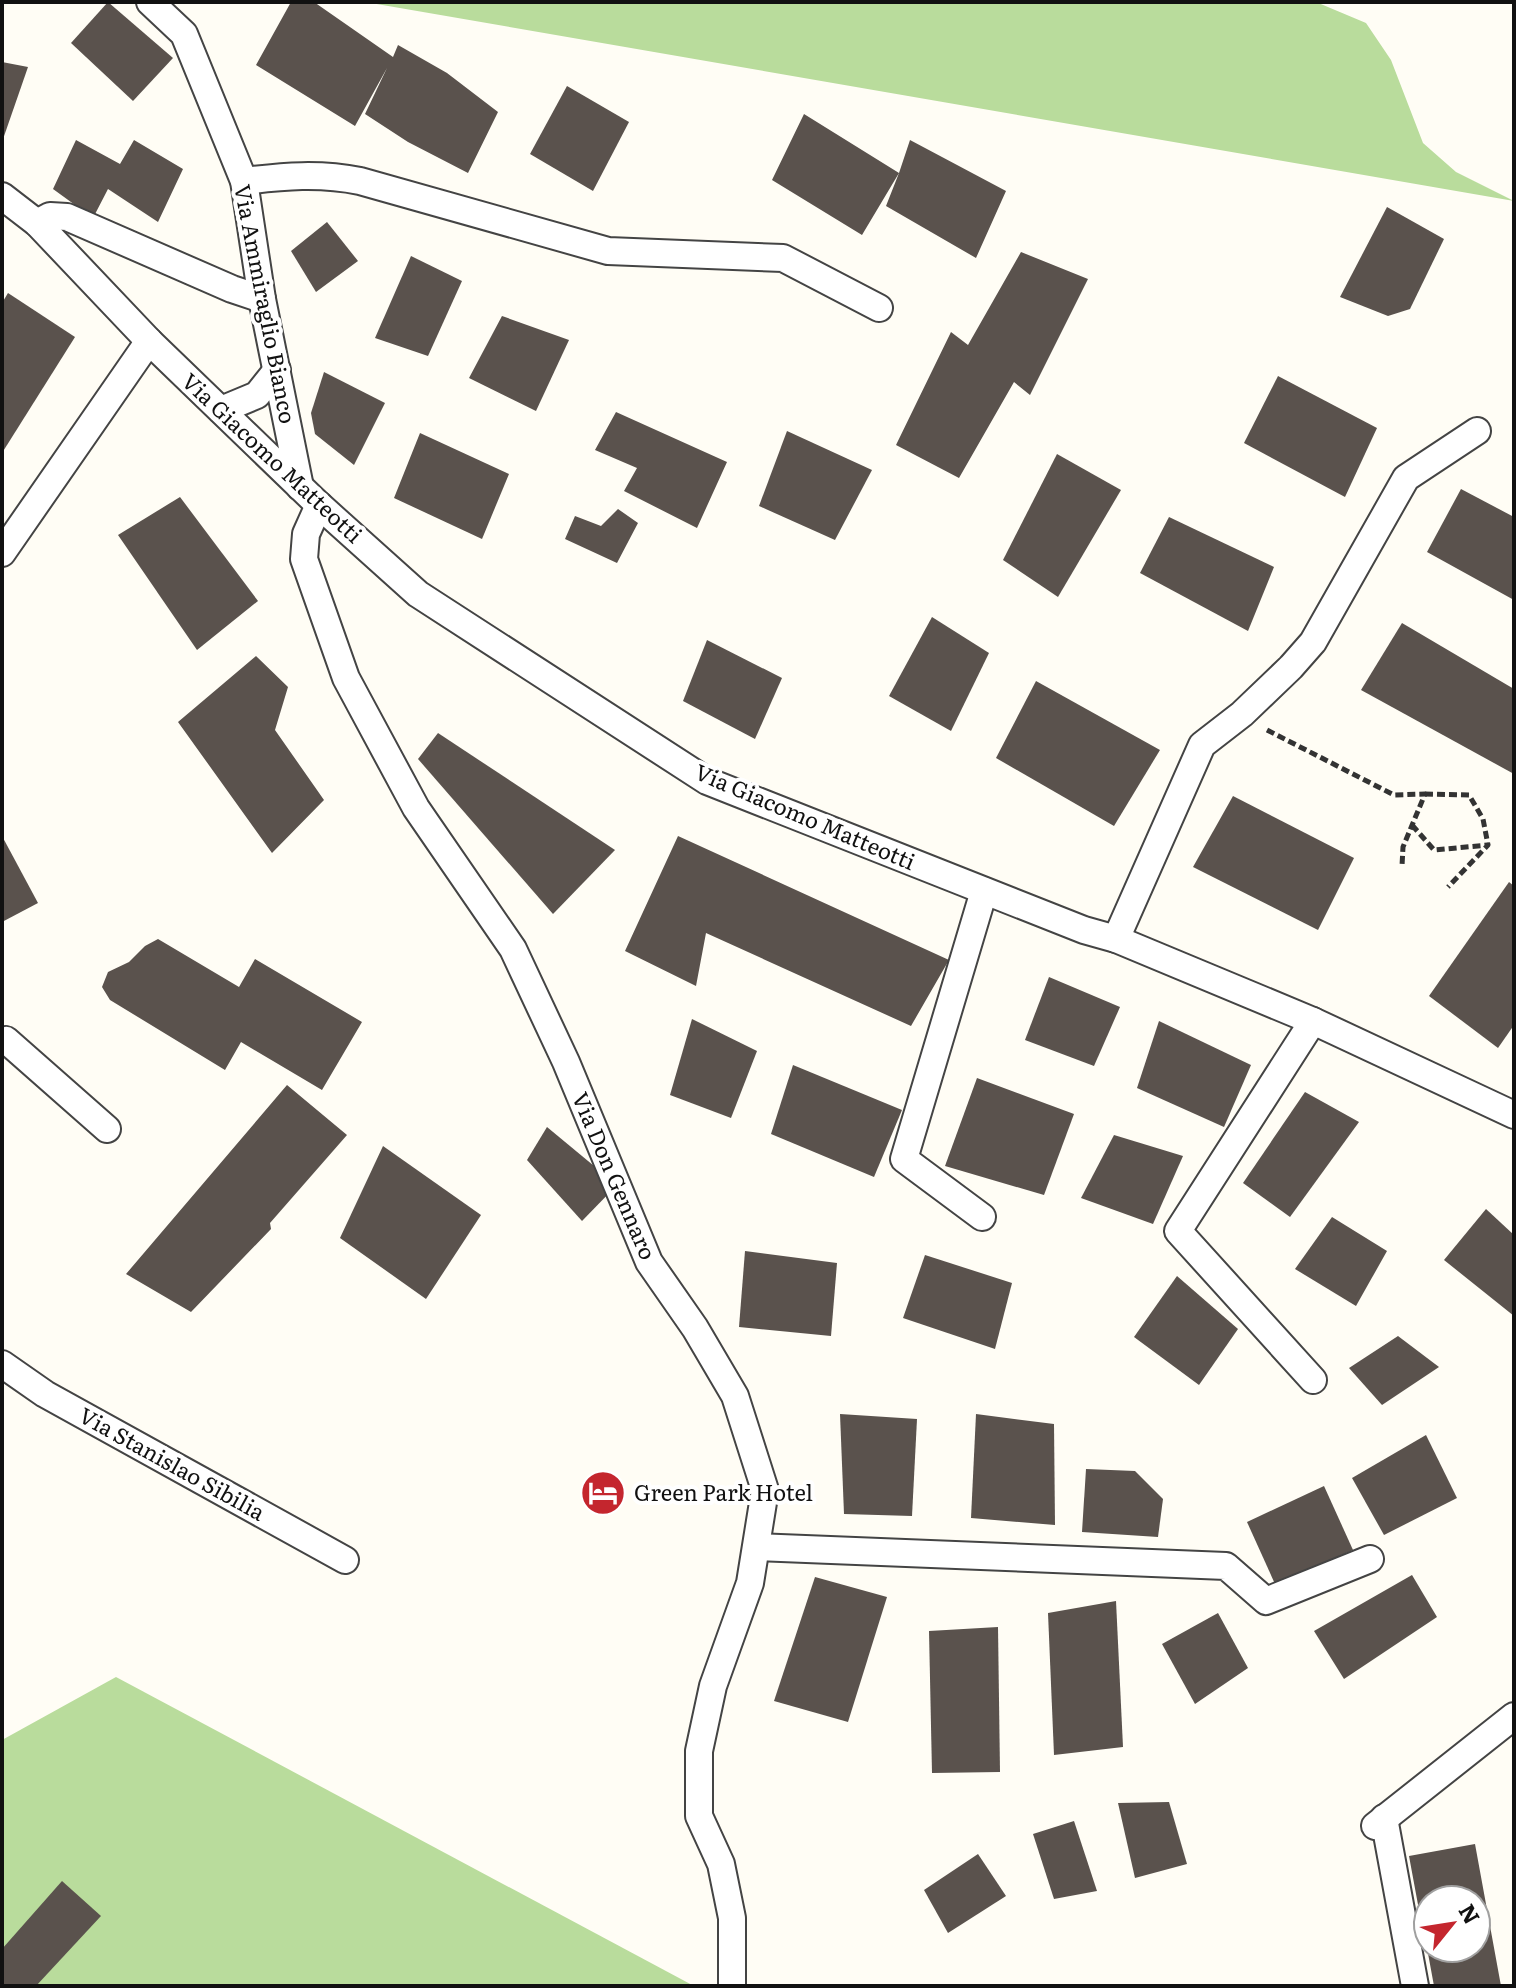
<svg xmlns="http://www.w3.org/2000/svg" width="1516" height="1988" font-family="Literata,serif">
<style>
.forest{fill:#b9dc9c}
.building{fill:#5a524d}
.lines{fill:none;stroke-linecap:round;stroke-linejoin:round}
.minor-casing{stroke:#444;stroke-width:30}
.path{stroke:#333;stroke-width:5;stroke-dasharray:8 4;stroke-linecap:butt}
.minor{stroke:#fff;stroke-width:26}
.labels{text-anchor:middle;stroke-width:8;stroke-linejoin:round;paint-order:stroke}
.street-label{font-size:22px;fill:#111;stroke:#fff}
.poi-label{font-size:22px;fill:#111;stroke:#fff;text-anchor:start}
</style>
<rect width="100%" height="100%" fill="#fffdf5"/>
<g class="forest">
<path d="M365 2H1316L1366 23 1391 60 1423 143 1456 172 1514 201Z"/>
<path d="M116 1677 694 1986H2V1740Z"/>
</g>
<g class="building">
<path d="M108 2 173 58 133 101 71 43Z"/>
<path d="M291 2H314L393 57 398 45 447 73 498 112 468 173 408 142 365 114 387 68 355 126 256 65Z"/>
<path d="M2 62 28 67 2 142Z"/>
<path d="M567 86 629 122 593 191 530 154Z"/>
<path d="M804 114 899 173 910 140 1006 191 976 258 886 206 899 173 862 235 772 180Z"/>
<path d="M76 140 120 164 134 140 183 169 158 222 108 189 93 218 53 189Z"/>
<path d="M1387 207 1444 239 1410 309 1388 316 1340 297Z"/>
<path d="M327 222 358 261 316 292 291 251Z"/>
<path d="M1021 252 1088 279 1030 395 1014 382 959 478 896 445 951 332 968 345Z"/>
<path d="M411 256 462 281 428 356 375 338Z"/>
<path d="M8 293 75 337 2 453V303Z"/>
<path d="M502 316 569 340 536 411 469 378Z"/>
<path d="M324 372 385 403 354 465 315 434 311 413Z"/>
<path d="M1278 376 1377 428 1345 497 1244 443Z"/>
<path d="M616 412 727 462 697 528 624 491 637 468 595 450Z"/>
<path d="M787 431 872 470 835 540 759 506Z"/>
<path d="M420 433 509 474 482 539 394 498Z"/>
<path d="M1057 454 1121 490 1058 597 1003 560Z"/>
<path d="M1461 489 1514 517V600L1427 552Z"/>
<path d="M180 497 258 601 197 650 118 535Z"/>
<path d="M618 509 638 523 617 563 565 539 575 516 601 526Z"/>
<path d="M1169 517 1274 567 1248 631 1140 573Z"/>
<path d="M932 617 989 653 951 731 889 696Z"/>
<path d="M1402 623 1514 689V774L1361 690Z"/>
<path d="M707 640 782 678 755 739 683 701Z"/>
<path d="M256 656 288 687 275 730 324 800 272 853 178 722Z"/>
<path d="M1036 681 1160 750 1114 826 996 758Z"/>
<path d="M438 733 615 850 553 914 418 759Z"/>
<path d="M1233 796 1354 858 1318 930 1193 867Z"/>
<path d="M2 836 38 903 2 922Z"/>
<path d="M678 836 949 960 911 1026 706 933 696 986 625 951Z"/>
<path d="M1509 882 1514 886V1025L1498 1048 1429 996Z"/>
<path d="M158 939 239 987 255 959 362 1022 322 1090 241 1042 225 1070 110 1000 102 987 108 972 129 962 145 946Z"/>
<path d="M1049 977 1120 1007 1094 1066 1025 1040Z"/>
<path d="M692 1019 757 1051 731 1118 670 1095Z"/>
<path d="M1159 1021 1251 1065 1224 1127 1137 1088Z"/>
<path d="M793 1065 902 1110 874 1177 771 1134Z"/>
<path d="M977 1078 1074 1114 1044 1195 945 1166Z"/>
<path d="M287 1085 347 1135 270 1223 271 1229 191 1312 126 1274Z"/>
<path d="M1305 1092 1359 1122 1290 1217 1243 1183Z"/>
<path d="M547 1127 617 1185 582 1221 527 1160Z"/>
<path d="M1114 1135 1183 1156 1153 1224 1081 1198Z"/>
<path d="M383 1146 481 1215 426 1299 340 1238Z"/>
<path d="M1486 1209 1514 1235V1316L1444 1260Z"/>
<path d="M1332 1217 1387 1251 1356 1306 1295 1269Z"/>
<path d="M745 1251 837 1263 831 1336 739 1327Z"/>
<path d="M925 1255 1012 1283 995 1349 903 1318Z"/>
<path d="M1177 1276 1238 1329 1199 1385 1134 1337Z"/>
<path d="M1398 1336 1439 1367 1382 1405 1349 1368Z"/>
<path d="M840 1414 917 1419 912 1516 844 1514Z"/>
<path d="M976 1414 1054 1424 1055 1525 971 1518Z"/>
<path d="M1426 1435 1457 1498 1384 1535 1352 1478Z"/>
<path d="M1086 1469 1135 1471 1163 1499 1158 1537 1082 1532Z"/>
<path d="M1324 1486 1353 1550 1275 1584 1247 1522Z"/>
<path d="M1412 1575 1437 1617 1344 1679 1314 1631Z"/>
<path d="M815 1577 887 1597 848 1722 774 1701Z"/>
<path d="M1116 1601 1123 1747 1054 1755 1048 1613Z"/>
<path d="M1218 1613 1248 1668 1195 1704 1162 1644Z"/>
<path d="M998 1627 1000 1772 932 1773 929 1631Z"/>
<path d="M1169 1802 1187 1864 1135 1878 1118 1803Z"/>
<path d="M1074 1821 1097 1891 1054 1899 1033 1834Z"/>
<path d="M1475 1844 1501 1986H1434L1427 1948H1476V1900H1428L1426 1948 1409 1856Z"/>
<path d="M978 1854 1006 1896 948 1933 924 1890Z"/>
<path d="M62 1881 101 1916 36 1986H2V1949Z"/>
</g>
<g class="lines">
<g class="minor-casing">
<g id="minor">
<path d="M150 2 184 34 244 181 262 299 300 487"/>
<path d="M244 181C284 176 320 173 360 181L608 251 783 258 879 308"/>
<path d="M2 196 37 223 149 341 319 505 418 594 707 781 1084 930 1116 939 1313 1021 1514 1115"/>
<path d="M37 223 50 216 67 217 232 289 262 299"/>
<path d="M221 410 257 395 277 370"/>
<path d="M319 505 306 534 304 559 346 678 416 808 513 949 566 1062 649 1262 695 1328 735 1396 765 1490 750 1583 713 1686 699 1751V1816L721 1864 732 1918V1986"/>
<path d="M2 553 149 341"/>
<path d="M1116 939 1202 745 1242 714 1291 667 1313 642 1406 478 1477 431"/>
<path d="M1313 1021 1178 1231 1313 1380"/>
<path d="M2 1042 6 1040 107 1129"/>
<path d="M982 1217 904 1159 984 891"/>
<path d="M2 1364 45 1394 345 1560"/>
<path d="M758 1547 1226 1566 1266 1601 1370 1559"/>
<path d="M1384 1818 1415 1986"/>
<path d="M1375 1826 1514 1716"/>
</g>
</g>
<g class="path">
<path d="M1267 730 1394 795 1425 794 1403 847 1402 866"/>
<path d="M1425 794 1469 795 1483 819 1488 845"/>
<path d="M1412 825 1434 850 1488 845 1448 887"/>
</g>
<use href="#minor" class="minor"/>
</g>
<defs>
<g id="hotel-disc" transform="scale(2.3)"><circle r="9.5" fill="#c4262e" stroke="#fff"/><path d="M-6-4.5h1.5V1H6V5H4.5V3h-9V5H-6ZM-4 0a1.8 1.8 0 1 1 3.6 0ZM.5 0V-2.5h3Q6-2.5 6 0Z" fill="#fff"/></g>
</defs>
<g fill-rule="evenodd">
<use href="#hotel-disc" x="603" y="1493"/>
</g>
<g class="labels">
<g class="street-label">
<text transform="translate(265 304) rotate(79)" y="8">Via Ammiraglio Bianco</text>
<text transform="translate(272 458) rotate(43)" y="8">Via Giacomo Matteotti</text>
<text transform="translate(805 817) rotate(23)" y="8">Via Giacomo Matteotti</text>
<text transform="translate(614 1176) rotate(67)" y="8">Via Don Gennaro</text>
<text transform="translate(172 1464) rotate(29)" y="8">Via Stanislao Sibilia</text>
</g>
<g class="poi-label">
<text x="634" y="1501">Green Park Hotel</text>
</g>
</g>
<rect width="1516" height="1988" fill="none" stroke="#111111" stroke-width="8"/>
<g transform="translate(1452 1924) rotate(60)"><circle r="38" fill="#ffffff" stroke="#a0a0a0" stroke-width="2"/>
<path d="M0-6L14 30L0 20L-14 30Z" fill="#c4262e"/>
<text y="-12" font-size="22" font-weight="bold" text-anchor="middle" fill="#111111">N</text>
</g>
</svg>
